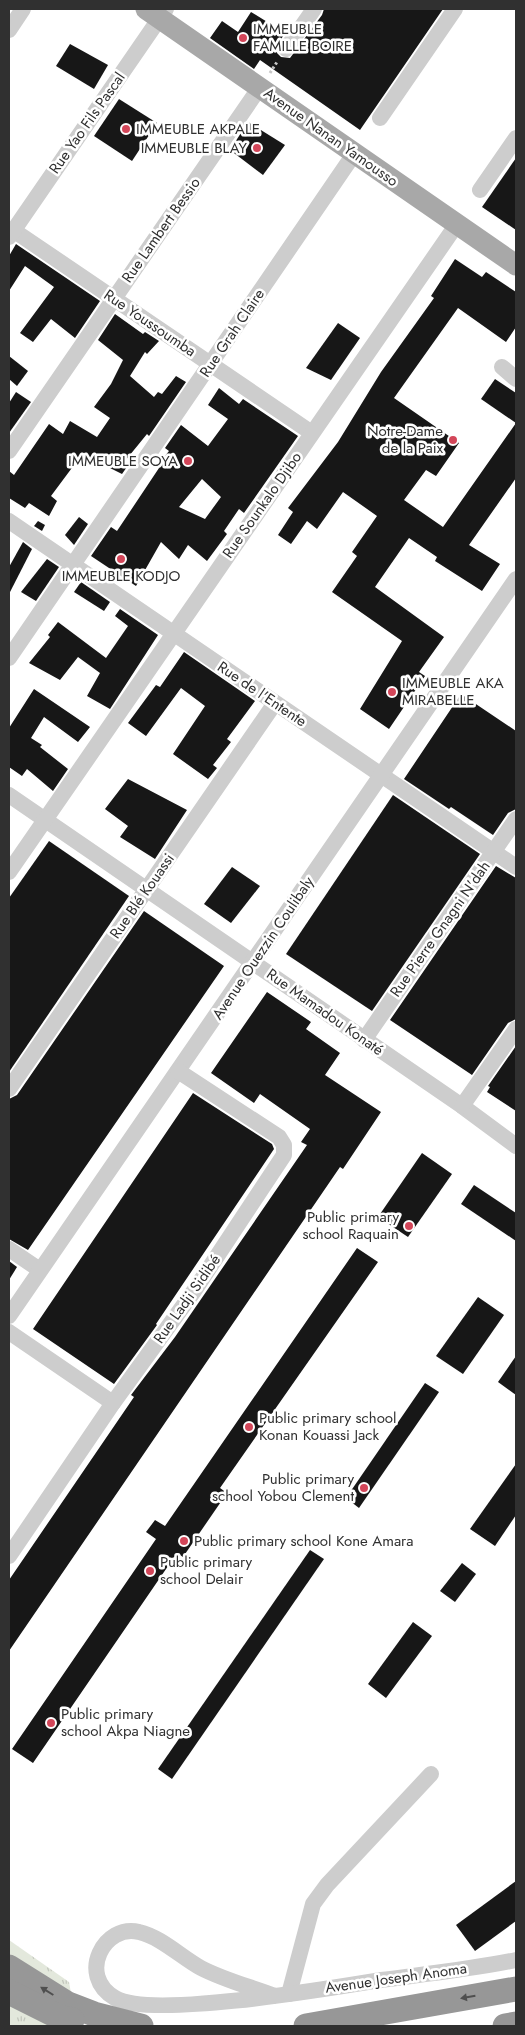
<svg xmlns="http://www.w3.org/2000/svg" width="525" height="2035" font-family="Jost,sans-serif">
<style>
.grass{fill:url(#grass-tufts)}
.building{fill:#171717;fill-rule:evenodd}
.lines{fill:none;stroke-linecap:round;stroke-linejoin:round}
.path{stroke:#c7c7c7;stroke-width:3;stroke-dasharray:2.5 2.5;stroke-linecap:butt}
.minor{stroke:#cdcdcd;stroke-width:16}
.major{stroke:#a8a8a8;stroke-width:21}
.highway{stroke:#979797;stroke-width:25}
.oneway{fill:#4f4f4f}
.poi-dot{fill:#d34659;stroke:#fff;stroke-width:2}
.labels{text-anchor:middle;stroke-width:5;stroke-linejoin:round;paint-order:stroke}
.poi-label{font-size:15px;fill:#303030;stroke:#fff;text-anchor:start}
.street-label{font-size:15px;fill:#303030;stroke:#fff}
</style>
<defs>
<pattern id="grass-tufts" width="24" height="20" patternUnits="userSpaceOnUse" patternTransform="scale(1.25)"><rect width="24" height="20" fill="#e3e8dc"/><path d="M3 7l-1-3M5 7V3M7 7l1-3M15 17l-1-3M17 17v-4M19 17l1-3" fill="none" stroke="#c3c7bd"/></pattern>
</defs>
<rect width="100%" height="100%" fill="#fff"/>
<path class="grass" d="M9 1940 69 1982 77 2026H9Z"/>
<g class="building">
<path d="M324 9H443L360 130 260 60 254 69 210 38 222 21 238 32 251 12 285 33 278 44 277 53 281 57 290 58 322 15Z"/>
<path d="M70 44 108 65 94 89 56 66Z"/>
<path d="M119 99 157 123 132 161 94 136Z"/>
<path d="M248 122 285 145 263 175 230 150Z"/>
<path d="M516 158V230L482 207Z"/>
<path d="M16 244 100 301 75 338 51 319 33 342 20 333 54 287 25 266 9 291V256Z"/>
<path d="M455 259 482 277 486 272 516 292V327L506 342 458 308 394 398 459 443 436 476 426 470 404 500 443 527 516 423V478L469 545 500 564 482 591 435 561 437 557 409 538 375 587 444 637 419 672 425 676 389 729 360 709 402 641 332 592 357 556 352 552 377 516 343 492 317 529 307 521 291 544 278 535 293 512 288 508 338 442 381 372 434 298 431 296Z"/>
<path d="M115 314 143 334 145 332 159 341 147 354 145 352 130 376 154 397 158 392 162 394 176 376 186 382 149 436 147 434 125 461 129 464 122 474 98 462 95 465 83 453 51 496 57 501 49 516 29 503 25 508 9 498V471L14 475 49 424 63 434 70 421 97 437 110 418 94 407 111 384 123 360 98 340Z"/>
<path d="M338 323 360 338 331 380 306 368Z"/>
<path d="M9 356 28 371 17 386 9 379Z"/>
<path d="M495 379 516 393V423L481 399Z"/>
<path d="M219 388 239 404 243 399 298 436 244 513 239 509 224 531 227 534 207 561 188 545 179 559 161 542 136 586 91 556 111 527 117 531 159 468 157 466 169 451 165 448 181 425 208 446 228 419 208 405ZM202 479 221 497 205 519 179 507Z"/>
<path d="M16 392 31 402 9 433V403Z"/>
<path d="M79 517 88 524 74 545 65 535Z"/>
<path d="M38 521 45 525 42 531 34 526Z"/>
<path d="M23 542 32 549 9 594V567Z"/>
<path d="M47 559 59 567 36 601 21 592Z"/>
<path d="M81 582 110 602 104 611 74 592Z"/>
<path d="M120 609 158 635 110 709 87 696 100 673 78 657 60 680 29 663 50 637 48 635 58 622 106 658 128 626 115 616Z"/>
<path d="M184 652 255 701 227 739 231 742 213 765 217 768 208 779 173 754 205 706 181 688 146 736 128 723 156 685 160 687Z"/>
<path d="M34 689 90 727 78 742 44 717 31 738 42 745 40 747 68 769 53 791 27 769 22 776 9 767V728Z"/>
<path d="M461 694 516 731V809L508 813 493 835 451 807 449 809 404 779Z"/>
<path d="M128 779 187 810 155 859 120 837 128 826 105 809Z"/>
<path d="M393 795 480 854 372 1011 286 954Z"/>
<path d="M49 841 129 896 9 1072V898Z"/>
<path d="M496 866 516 878V1019L508 1023 472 1075 390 1020Z"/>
<path d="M232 867 260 886 231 923 204 904Z"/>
<path d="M144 911 224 966 28 1250 9 1239V1099L17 1095Z"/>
<path d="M267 992 311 1022 306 1029 340 1053 325 1075 381 1112 343 1169 340 1167 9 1651V1580L134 1397 131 1395 175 1337 307 1145 301 1142 310 1129 260 1094 254 1103 211 1073Z"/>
<path d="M516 1046V1111L487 1092 490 1087 488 1086Z"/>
<path d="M193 1093 272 1144 274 1149 156 1324 157 1325 114 1384 33 1329Z"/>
<path d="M422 1153 452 1174 408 1237 378 1217Z"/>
<path d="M474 1185 516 1213V1241L461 1204Z"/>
<path d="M357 1248 378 1262 220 1488 227 1493 183 1557 177 1553 33 1763 12 1749 156 1539 146 1532 155 1520 165 1526Z"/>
<path d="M9 1261 17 1267 9 1280Z"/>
<path d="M478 1297 504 1315 463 1374 436 1356Z"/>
<path d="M516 1356V1395L498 1382Z"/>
<path d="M425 1383 439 1392 359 1508 346 1498Z"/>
<path d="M516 1464V1515L495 1546 470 1529Z"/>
<path d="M310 1550 324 1559 172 1779 158 1769Z"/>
<path d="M462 1563 476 1574 455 1602 440 1591Z"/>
<path d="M413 1622 432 1636 386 1698 368 1684Z"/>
<path d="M516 1881V1921L475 1951 456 1925Z"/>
</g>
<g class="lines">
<path class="path" d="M270 73 277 62"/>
<g class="minor">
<path d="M9 30 23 9"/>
<path d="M286 49 314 9"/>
<path d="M380 118 455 9"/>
<path d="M480 190 516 138"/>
<path d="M13 230 312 433"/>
<path d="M9 237 166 9"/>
<path d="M502 367 516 379"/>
<path d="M9 451 260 87"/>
<path d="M9 521 516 867"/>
<path d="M9 658 354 154"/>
<path d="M9 795 462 1106 516 1146"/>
<path d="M9 872 457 224"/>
<path d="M364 1040 516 819"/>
<path d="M9 1089 275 703"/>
<path d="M462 1106 516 1029"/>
<path d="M9 1249 40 1270"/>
<path d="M9 1316 516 579"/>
<path d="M9 1332 113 1403"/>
<path d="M9 1556 113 1403 194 1291 284 1155V1145L279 1137 178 1071"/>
<path d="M289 1994 313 1904 327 1885 431 1774"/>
<path d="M275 1996C251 1987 224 1980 201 1968 181 1957 161 1937 139 1932 105 1923 76 1975 115 1998 151 2019 332 1988 381 1980 426 1974 472 1969 516 1960"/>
</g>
<path class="major" d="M146 9 516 265"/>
<g class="highway">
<path d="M9 1967 68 2004 94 2014 141 2026"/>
<path d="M9 1992 59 2017 72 2020"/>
<path d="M306 2026 516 1989"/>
<path d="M505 2026 516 2024"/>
</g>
</g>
<defs><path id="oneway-solid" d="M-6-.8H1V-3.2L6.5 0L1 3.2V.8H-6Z" transform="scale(1.25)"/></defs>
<g class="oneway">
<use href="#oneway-solid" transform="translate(47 1991) rotate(-148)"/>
<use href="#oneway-solid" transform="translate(468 1997) rotate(170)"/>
</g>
<g class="poi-dot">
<circle cx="243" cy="38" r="5"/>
<circle cx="126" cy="129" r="5"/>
<circle cx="257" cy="148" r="5"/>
<circle cx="453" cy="440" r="5"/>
<circle cx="188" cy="461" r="5"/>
<circle cx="121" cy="559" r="5"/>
<circle cx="392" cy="692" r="5"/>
<circle cx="409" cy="1226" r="5"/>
<circle cx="249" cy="1427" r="5"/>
<circle cx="364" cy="1488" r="5"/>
<circle cx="184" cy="1541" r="5"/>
<circle cx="150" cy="1571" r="5"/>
<circle cx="51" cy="1723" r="5"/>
</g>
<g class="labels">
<g class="poi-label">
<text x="253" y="34">IMMEUBLE<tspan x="253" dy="17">FAMILLE BOIRE</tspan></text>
<text x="136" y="134">IMMEUBLE AKPALE</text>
<text x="247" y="153" text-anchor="end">IMMEUBLE BLAY</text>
<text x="443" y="436" text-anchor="end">Notre-Dame<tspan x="443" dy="17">de la Paix</tspan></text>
<text x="178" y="466" text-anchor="end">IMMEUBLE SOYA</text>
<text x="121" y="581" text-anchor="middle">IMMEUBLE KODJO</text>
<text x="402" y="688">IMMEUBLE AKA<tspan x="402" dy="17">MIRABELLE</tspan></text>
<text x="399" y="1222" text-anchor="end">Public primary<tspan x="399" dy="17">school Raquain</tspan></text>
<text x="259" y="1423">Public primary school<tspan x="259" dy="17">Konan Kouassi Jack</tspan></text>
<text x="354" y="1484" text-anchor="end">Public primary<tspan x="354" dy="17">school Yobou Clement</tspan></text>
<text x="194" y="1546">Public primary school Kone Amara</text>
<text x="160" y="1567">Public primary<tspan x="160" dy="17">school Delair</tspan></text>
<text x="61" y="1719">Public primary<tspan x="61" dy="17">school Akpa Niagne</tspan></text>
</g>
<g class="street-label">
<text transform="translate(87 123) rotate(-55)" y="5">Rue Yao Fils Pascal</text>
<text transform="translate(331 137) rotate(35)" y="5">Avenue Nanan Yamousso</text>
<text transform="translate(161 230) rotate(-55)" y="5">Rue Lambert Bessio</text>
<text transform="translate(150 323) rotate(34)" y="5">Rue Youssoumba</text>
<text transform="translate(232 333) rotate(-56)" y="5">Rue Grah Claire</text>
<text transform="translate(262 505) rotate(-55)" y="5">Rue Sounkalo Djibo</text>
<text transform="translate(262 694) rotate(34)" y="5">Rue de l'Entente</text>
<text transform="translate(142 896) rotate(-55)" y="5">Rue Blé Kouassi</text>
<text transform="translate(440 929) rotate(-55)" y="5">Rue Pierre Gnagni N'dah</text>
<text transform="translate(263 948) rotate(-56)" y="5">Avenue Ouezzin Coulibaly</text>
<text transform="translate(325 1012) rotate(35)" y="5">Rue Mamadou Konaté</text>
<text transform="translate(187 1299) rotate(-55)" y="5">Rue Ladji Sidibé</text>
<text transform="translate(396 1978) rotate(-8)" y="5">Avenue Joseph Anoma</text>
</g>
</g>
<rect width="525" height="2035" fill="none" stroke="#303030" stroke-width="20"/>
</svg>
